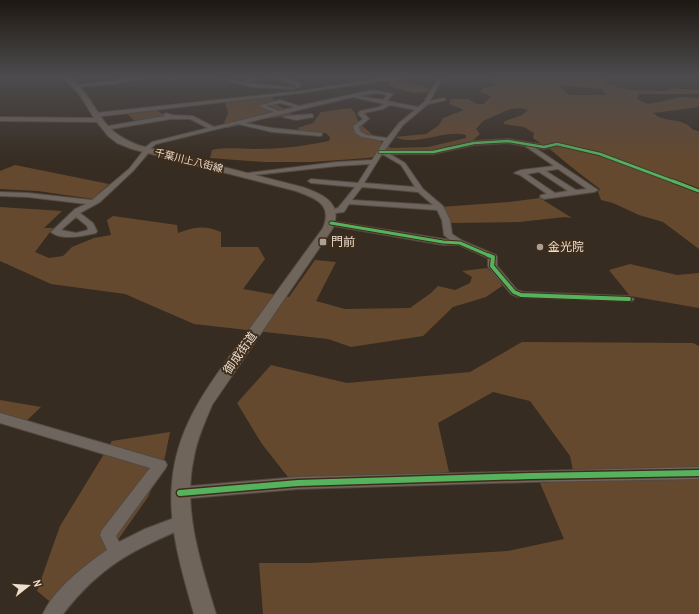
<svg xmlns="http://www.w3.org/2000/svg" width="699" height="614" font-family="'Archivo Narrow','Noto Sans JP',sans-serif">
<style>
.green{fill:#65492f;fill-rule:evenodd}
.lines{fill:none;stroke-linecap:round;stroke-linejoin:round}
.minor-casing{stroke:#524940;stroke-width:2}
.major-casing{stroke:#524940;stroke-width:2}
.minor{fill:#6e665e;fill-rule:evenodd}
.major{fill:#70655b;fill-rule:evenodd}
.cycleway-far3-casing{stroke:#3f2c19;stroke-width:4}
.cycleway-far2-casing{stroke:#3f2c19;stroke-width:5}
.cycleway-far1-casing{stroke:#3f2c19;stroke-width:6}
.cycleway-casing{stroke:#3f2c19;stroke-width:9}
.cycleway-far3{stroke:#56b35d;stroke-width:2.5}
.cycleway-far2{stroke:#56b35d;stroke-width:3}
.cycleway-far1{stroke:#56b35d;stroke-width:4}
.cycleway{stroke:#56b35d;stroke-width:6}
.poi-dot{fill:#aca094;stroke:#3f2c19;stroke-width:1.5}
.labels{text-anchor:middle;stroke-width:4;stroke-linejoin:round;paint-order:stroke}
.far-street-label{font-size:10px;fill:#ebded2;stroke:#3f2c19}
.poi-label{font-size:12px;fill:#ebded2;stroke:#3f2c19;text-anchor:start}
.street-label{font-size:12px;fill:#ebded2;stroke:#3f2c19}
</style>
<rect width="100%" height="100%" fill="#372c21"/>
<g class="green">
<path d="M373 77H415L401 82 426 87 430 90 427 92 413 93 390 86V81H372Z"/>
<path d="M495 77H603L608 79 604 84 631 90 666 91C677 85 688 92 699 89V94H639L637 99 648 104 682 97 699 98V107L653 113C663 122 675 118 686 124 692 127 690 130 699 131V249L663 222 639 215 613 203 601 200 598 192 600 189C584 177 567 164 551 150 546 146 539 143 533 138L534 133 524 127 503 124 505 121 522 115 528 110 521 108 510 109 483 121 476 129 480 134 472 141 444 148 426 151H394L386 154 368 158 311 162H264L210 158 212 150C227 147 241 149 255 149 280 149 305 146 329 141L330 137 326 133 300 131 297 128 313 123 321 112 351 108 355 113 359 123 382 143 391 148 428 147 466 138V135C443 129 418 147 395 137L426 134 439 125 443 118 464 110 449 104 451 99H468L477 104H484L491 96 480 92 484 88 499 85V84L489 82ZM563 85 602 89 605 93V95H570L560 87Z"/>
<path d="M230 97H272L279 106 293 113 286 116 264 119 228 128H222L228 113 224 99Z"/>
<path d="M156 110 166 116 135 121 126 113Z"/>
<path d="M15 165 109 184 93 199 38 191 0 189V171Z"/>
<path d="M540 198 572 218 565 217 519 222 447 223 440 207 509 202Z"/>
<path d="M0 207 62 211 44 228H53L35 252 49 258 63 256 72 247 94 238 111 235 107 220 113 216 177 225 178 233C195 227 204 225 221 232V247H258L265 259 243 289 289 297 315 260 336 262 316 301 345 309 410 308 431 293 438 286 455 290 470 283 472 277 462 271 487 268 498 278 502 286 486 297 453 307 423 336 351 347 328 339 194 324 125 294 51 284 0 261Z"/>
<path d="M630 264 677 275 699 273V308L630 296 609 270Z"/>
<path d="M522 342 693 343 699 346V614H263L259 563H310L508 551 564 539 540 483 575 480 570 456 530 401 493 392 438 423 449 472 295 486 262 444 237 403 271 365 347 383 470 372Z"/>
<path d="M0 400 41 407 20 427 0 423Z"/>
<path d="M170 432 165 457 148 497 103 561 54 605 37 591 60 526 112 441Z"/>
</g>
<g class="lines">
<g class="minor-casing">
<g id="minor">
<path d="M139 77H151L113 84 75 87 73 86Z"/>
<path d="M165 77H181L170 80Z"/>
<path d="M214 77C223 77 236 83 243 82 250 81 255 77 262 77L247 83 295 88 293 89 252 87Z"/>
<path d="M271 77H279L300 83V87L296 88V85Z"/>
<path d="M393 77H407L300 93 95 117 92 115 95 113 300 91Z"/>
<path d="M439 77H443L430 101 444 98 446 100 428 104 403 125 385 150H433L474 141 508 139 544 145 557 142 602 153 699 189V193L598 155 557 146 544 149 534 147 598 190 594 192 544 199 540 197 541 195 547 194 520 175 514 173 521 170 554 166 525 146 508 143 474 145 433 154H390L405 163 423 189 443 206 450 220 452 234 463 241 496 255 497 257V266L517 290 523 292 629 296 634 299 632 301 518 297 511 294 489 268 488 266V258L459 245H443L328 225 327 223 331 221 450 240 444 235 442 220 437 210 349 204 344 212 329 214V210L338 208 355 187 311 183 308 181 311 179 358 183 370 164 337 166 246 176V174L248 173 337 162 372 160 384 141 362 137 355 133 353 126 363 119 358 114 360 111 379 107 384 104 353 97 245 123 272 128 322 133V135L320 136 272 132 238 124 156 144 150 149V151L133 171 100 202 80 213 93 223 97 231 96 233C84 236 61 241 51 232L75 209 86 204 28 197 0 196V192L28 193 92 200 129 169 143 151V149L152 142 208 128 190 119H171L105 130 102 128 103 127 165 116 163 115 166 113 172 115 193 116 214 127 274 112 258 106 280 100 299 106 372 90 393 94 387 101 418 107 424 102ZM377 93 387 95 383 100 359 96ZM280 103 295 107 279 111 266 106ZM390 105 415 110 399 123 387 138 366 135 360 131 359 127 369 119 364 113 383 109ZM382 154 401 165 415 187 364 183ZM558 169 587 189 576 190 546 171ZM539 172 568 191 555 193 527 174ZM362 187 418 192 433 205 352 200ZM76 217 87 226 88 230 76 233 61 230Z"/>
<path d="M311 114 313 115V117L296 120 283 117C287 115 305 115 311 114Z"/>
<path d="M0 117 98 118 101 120 98 122 0 121Z"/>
<path d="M0 413 165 461 167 465 165 469 116 536 119 542 145 529 182 515 187 517 190 522 187 527C134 549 100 566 63 614H43C53 590 85 565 107 550L100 535 102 530 150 468 0 423Z"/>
<path d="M699 467V479L530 482 298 489 180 499 175 497 173 493 175 489 180 487 298 477Z"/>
</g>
</g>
<g class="major-casing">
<path id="major" d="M63 77H70C75 82 81 87 85 93 104 119 105 132 138 145L302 187C323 194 343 203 333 228L212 405C205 422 197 439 194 457 182 510 201 564 216 614H194C182 572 168 527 172 483 177 421 214 379 248 331 273 297 298 262 323 228 333 204 315 198 296 191L132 149 117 143 108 136 96 121 79 94Z"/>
</g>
<use href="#minor" class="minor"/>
<use href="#major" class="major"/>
<g class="cycleway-far3-casing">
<path id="cycleway-far3" d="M380 152H433L474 143 508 141 544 147 557 144 600 154 675 182"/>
</g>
<g class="cycleway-far2-casing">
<g id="cycleway-far2">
<path d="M673 181 699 191"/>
<path d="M331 223 443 242 460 243 490 256"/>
</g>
</g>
<g class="cycleway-far1-casing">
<path id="cycleway-far1" d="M488 255 493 257 492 266 514 292 521 295 629 299"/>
</g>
<g class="cycleway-casing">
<path id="cycleway" d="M180 493 298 483 530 476 699 473"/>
</g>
<use href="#cycleway-far3" class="cycleway-far3"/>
<use href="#cycleway-far2" class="cycleway-far2"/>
<use href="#cycleway-far1" class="cycleway-far1"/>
<use href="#cycleway" class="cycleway"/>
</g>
<linearGradient id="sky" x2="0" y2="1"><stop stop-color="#1e1812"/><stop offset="0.47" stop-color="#4d4b4e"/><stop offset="1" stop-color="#4d4b4e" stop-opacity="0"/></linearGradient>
<rect width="699" height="163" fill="url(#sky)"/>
<g class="poi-dot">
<rect x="319" y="238" width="8" height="8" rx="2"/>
<circle cx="540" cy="247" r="4"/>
</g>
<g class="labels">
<g class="far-street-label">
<text transform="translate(189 160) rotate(14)" y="4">千葉川上八街線</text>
</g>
<g class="poi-label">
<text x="331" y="246">門前</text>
<text x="548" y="251">金光院</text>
</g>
<g class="street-label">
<text transform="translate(240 353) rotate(-55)" y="4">御成街道</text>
</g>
</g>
<g transform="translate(28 586) rotate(73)" stroke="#3f2c19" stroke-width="3" paint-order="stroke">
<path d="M0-3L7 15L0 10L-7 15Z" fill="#ebded2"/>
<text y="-6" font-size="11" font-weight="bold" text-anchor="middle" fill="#ebded2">N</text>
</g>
</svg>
